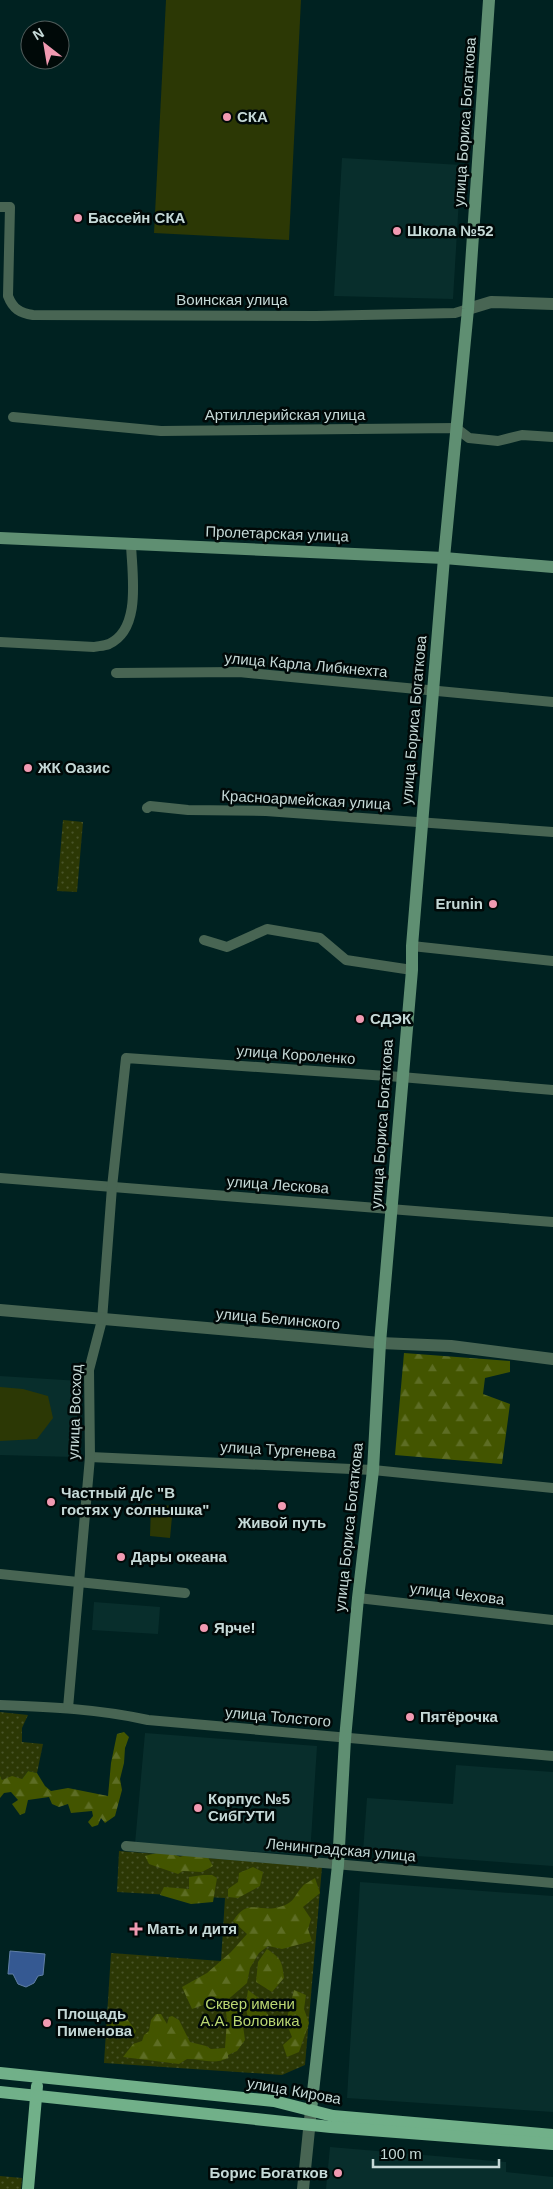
<svg xmlns="http://www.w3.org/2000/svg" width="553" height="2189" font-family="Helvetica,sans-serif">
<style>
.built{fill:#082e2c}
.grass{fill:url(#grass-dots)}
.forest{fill:url(#forest-firs)}
.garden{fill:#2c3805}
.water{fill:#355992;stroke:#607fa7}
.lines{fill:none;stroke-linecap:round;stroke-linejoin:round}
.minor{stroke:#486553;stroke-width:10}
.tertiary{stroke:#486553;stroke-width:12}
.secondary{stroke:#5f8f72;stroke-width:12}
.primary{stroke:#71b089;stroke-width:12}
.poi-dot{fill:#f19ab2;stroke:#000908;stroke-width:2}
.labels{text-anchor:middle;stroke-width:5;stroke-linejoin:round;paint-order:stroke}
.poi-label{font-size:15px;font-weight:bold;fill:#c5d9d7;stroke:#000908;text-anchor:start}
.street-label{font-size:15px;fill:#c5d9d7;stroke:#000908}
.park-label{font-size:15px;fill:#bad772;stroke:#000908}
</style>
<defs>
<pattern id="grass-dots" width="8" height="8" patternUnits="userSpaceOnUse" patternTransform="scale(1.25)"><rect width="8" height="8" fill="#2c3805"/><path d="M2 2h.1M6 6h.1" fill="none" stroke="#495429" stroke-width="1.8" stroke-linecap="round"/></pattern>
<pattern id="forest-firs" width="22" height="20" patternUnits="userSpaceOnUse" patternTransform="scale(1.25)"><rect width="22" height="20" fill="#435500"/><path d="M5 1l3.5 6h-7zM16 11l3.5 6h-7z" fill="#5d6d24"/></pattern>
</defs>
<rect width="100%" height="100%" fill="#002221"/>
<g class="built">
<path d="M342 158 461 165 453 299 334 296Z"/>
<path d="M0 1376 80 1381 74 1457 0 1455Z"/>
<path d="M94 1602 160 1607 158 1634 92 1630Z"/>
<path d="M145 1733 317 1746 310 1855 135 1844Z"/>
<path d="M456 1765 553 1772V1866L363 1852 367 1798 453 1804Z"/>
<path d="M360 1882 553 1896V2112L347 2098Z"/>
<path d="M330 2147 506 2162V2172L553 2177V2189H326Z"/>
</g>
<g class="grass">
<path d="M63 820 83 822 77 892 57 891Z"/>
<path d="M0 1712 28 1715 22 1728V1742L43 1744 37 1773 28 1771 22 1779 2 1780 0 1775Z"/>
<path d="M119 1851 322 1867 305 2065 282 2075 104 2063 111 1953 221 1961 225 1898 117 1892Z"/>
<path d="M0 2176 22 2178 21 2189H0Z"/>
</g>
<g class="forest">
<path d="M404 1353 510 1361V1372L485 1378 483 1394 510 1404 502 1464 395 1455Z"/>
<path d="M124 1732 129 1737 125 1748 124 1763 120 1779 122 1790 115 1816 105 1823 101 1818 98 1825 92 1827 88 1822 93 1816 92 1811 71 1813 68 1804 59 1807 52 1804 49 1797 28 1800 25 1813 20 1815 12 1804 18 1800 11 1792 4 1793 0 1798V1775L2 1780 12 1776 22 1779 28 1771 37 1773 45 1786 51 1791 68 1788 108 1796 111 1763 117 1734Z"/>
<path d="M160 1852H170L180 1857 189 1854H206L213 1866 202 1872 183 1871 178 1874 149 1864 145 1856Z"/>
<path d="M253 1867 263 1872 260 1886 238 1898 228 1897V1889L238 1882 239 1873Z"/>
<path d="M203 1875H212L217 1878 213 1902 191 1904 160 1895 164 1887 189 1889V1877Z"/>
<path d="M315 1878 320 1893 303 1907 311 1919 308 1929 312 1941 282 1949 268 1946 259 1953 250 1968 247 1983 224 2003H209L192 2009 182 1987 207 1973 231 1952 247 1934 233 1921C248 1897 260 1913 279 1907 295 1903 293 1897 302 1887 305 1883 311 1881 315 1878Z"/>
<path d="M267 1949C282 1959 282 1962 284 1978L272 1992 256 1982 258 1962Z"/>
<path d="M248 1990 265 2003 266 2012 274 2023 263 2027H254C244 2017 246 2004 248 1990Z"/>
<path d="M294 1990 306 1995 304 2009 309 2023 299 2052 287 2057 283 2045 292 2037 286 2022Z"/>
<path d="M234 1999C242 2011 243 2026 245 2040L237 2051 228 2055V2058C214 2065 202 2059 187 2059L179 2064 123 2057 133 2044 142 2041 144 2035 149 2031 151 2020 156 2014H161L167 2024 169 2017 172 2016 179 2020 190 2042 206 2046 211 2049 225 2048 227 2020 225 2004Z"/>
<path d="M116 2008 122 2012 136 2031 134 2035 122 2038 106 2024 107 2020 104 2015 107 2010Z"/>
</g>
<g class="garden">
<path d="M166 0H301L289 240 154 233Z"/>
<path d="M0 1387 23 1389 48 1396 53 1418 37 1439 0 1441Z"/>
<path d="M151 1504 173 1506 170 1538 150 1536Z"/>
</g>
<path class="water" d="M10 1951 45 1954 43 1975 38 1976 34 1983 26 1987 18 1984 13 1974H8Z"/>
<g class="lines">
<g class="minor">
<path d="M0 207H10L8 296C13 309 20 313 33 315L316 316 455 313 468 309"/>
<path d="M13 417 161 431 456 428 469 438 498 441 522 435 553 437"/>
<path d="M0 642 94 647C98 646 104 646 109 644 142 629 132 574 131 544"/>
<path d="M116 673 239 672 553 702"/>
<path d="M147 808 150 806 188 810 266 811 553 832"/>
<path d="M204 940 227 947 267 929 320 938 346 960 412 970"/>
<path d="M412 946 553 961"/>
<path d="M0 1178 553 1222"/>
<path d="M90 1457 373 1470 553 1488"/>
<path d="M0 1574 185 1593"/>
<path d="M358 1598 553 1620"/>
<path d="M0 1705C50 1707 99 1709 148 1720L553 1756"/>
<path d="M68 1708 90 1457 89 1370 102 1320 112 1187 126 1058 401 1077 553 1090"/>
<path d="M126 1846 553 1883"/>
</g>
<g class="tertiary">
<path d="M468 309 491 302 553 304"/>
<path d="M0 1310 380 1343 451 1346 553 1359"/>
<path d="M303 2189 311 2110"/>
</g>
<g class="secondary">
<path d="M0 538 444 558 553 567"/>
<path d="M311 2110 338 1865 345 1739 358 1598 373 1470 380 1343 412 970V946L444 558 468 309 489 0"/>
</g>
<g class="primary">
<path d="M0 2073 274 2101 333 2116 553 2135"/>
<path d="M0 2092 331 2127 553 2144"/>
<path d="M28 2189 37 2086"/>
</g>
</g>
<g class="poi-dot">
<circle cx="227" cy="117" r="5"/>
<circle cx="78" cy="218" r="5"/>
<circle cx="397" cy="231" r="5"/>
<circle cx="28" cy="768" r="5"/>
<circle cx="493" cy="904" r="5"/>
<circle cx="360" cy="1019" r="5"/>
<circle cx="51" cy="1502" r="5"/>
<circle cx="282" cy="1506" r="5"/>
<circle cx="121" cy="1557" r="5"/>
<circle cx="204" cy="1628" r="5"/>
<circle cx="410" cy="1717" r="5"/>
<circle cx="198" cy="1808" r="5"/>
<path d="M133.5 1921.5h5v5h5v5h-5v5h-5v-5h-5v-5h5z"/>
<circle cx="47" cy="2023" r="5"/>
<circle cx="338" cy="2173" r="5"/>
</g>
<g class="labels">
<g class="poi-label">
<text x="237" y="122">СКА</text>
<text x="88" y="223">Бассейн СКА</text>
<text x="407" y="236">Школа №52</text>
<text x="38" y="773">ЖК Оазис</text>
<text x="483" y="909" text-anchor="end">Erunin</text>
<text x="370" y="1024">СДЭК</text>
<text x="61" y="1498">Частный д/c "В<tspan x="61" dy="17">гостях у солнышка"</tspan></text>
<text x="282" y="1528" text-anchor="middle">Живой путь</text>
<text x="131" y="1562">Дары океана</text>
<text x="214" y="1633">Ярче!</text>
<text x="420" y="1722">Пятёрочка</text>
<text x="208" y="1804">Корпус №5<tspan x="208" dy="17">СибГУТИ</tspan></text>
<text x="147" y="1934">Мать и дитя</text>
<text x="57" y="2019">Площадь<tspan x="57" dy="17">Пименова</tspan></text>
<text x="328" y="2178" text-anchor="end">Борис Богатков</text>
</g>
<g class="street-label">
<text transform="translate(465 122) rotate(-86)" y="5">улица Бориса Богаткова</text>
<text x="232" y="305">Воинская улица</text>
<text x="285" y="420">Артиллерийская улица</text>
<text transform="translate(277 534) rotate(2)" y="5">Пролетарская улица</text>
<text transform="translate(306 665) rotate(5)" y="5">улица Карла Либкнехта</text>
<text transform="translate(414 720) rotate(-85)" y="5">улица Бориса Богаткова</text>
<text transform="translate(306 800) rotate(3)" y="5">Красноармейская улица</text>
<text transform="translate(296 1055) rotate(4)" y="5">улица Короленко</text>
<text transform="translate(382 1124) rotate(-86)" y="5">улица Бориса Богаткова</text>
<text transform="translate(278 1185) rotate(4)" y="5">улица Лескова</text>
<text transform="translate(278 1319) rotate(5)" y="5">улица Белинского</text>
<text transform="translate(75 1412) rotate(-88)" y="5">улица Восход</text>
<text transform="translate(278 1450) rotate(3)" y="5">улица Тургенева</text>
<text transform="translate(349 1527) rotate(-84)" y="5">улица Бориса Богаткова</text>
<text transform="translate(457 1594) rotate(7)" y="5">улица Чехова</text>
<text transform="translate(278 1717) rotate(5)" y="5">улица Толстого</text>
<text transform="translate(341 1850) rotate(5)" y="5">Ленинградская улица</text>
<text transform="translate(294 2091) rotate(10)" y="5">улица Кирова</text>
</g>
<g class="park-label">
<text x="250" y="2009">Cквер имени<tspan x="250" dy="17">А.А. Воловика</tspan></text>
</g>
</g>
<g transform="translate(45 45) rotate(329)"><circle r="24" fill="#000908" stroke="#4f5c5b"/>
<path d="M0-4L9 19L0 12L-9 19Z" fill="#f19ab2"/>
<text y="-8" font-size="14" font-weight="bold" text-anchor="middle" fill="#c5d9d7">N</text>
</g>
<path d="M373 2159v8h126v-8" fill="none" stroke="#c5d9d7" stroke-width="2.5"/>
<text x="380" y="2159" font-size="15" fill="#c5d9d7" stroke="#000908" stroke-width="4" paint-order="stroke">100 m</text>
</svg>
